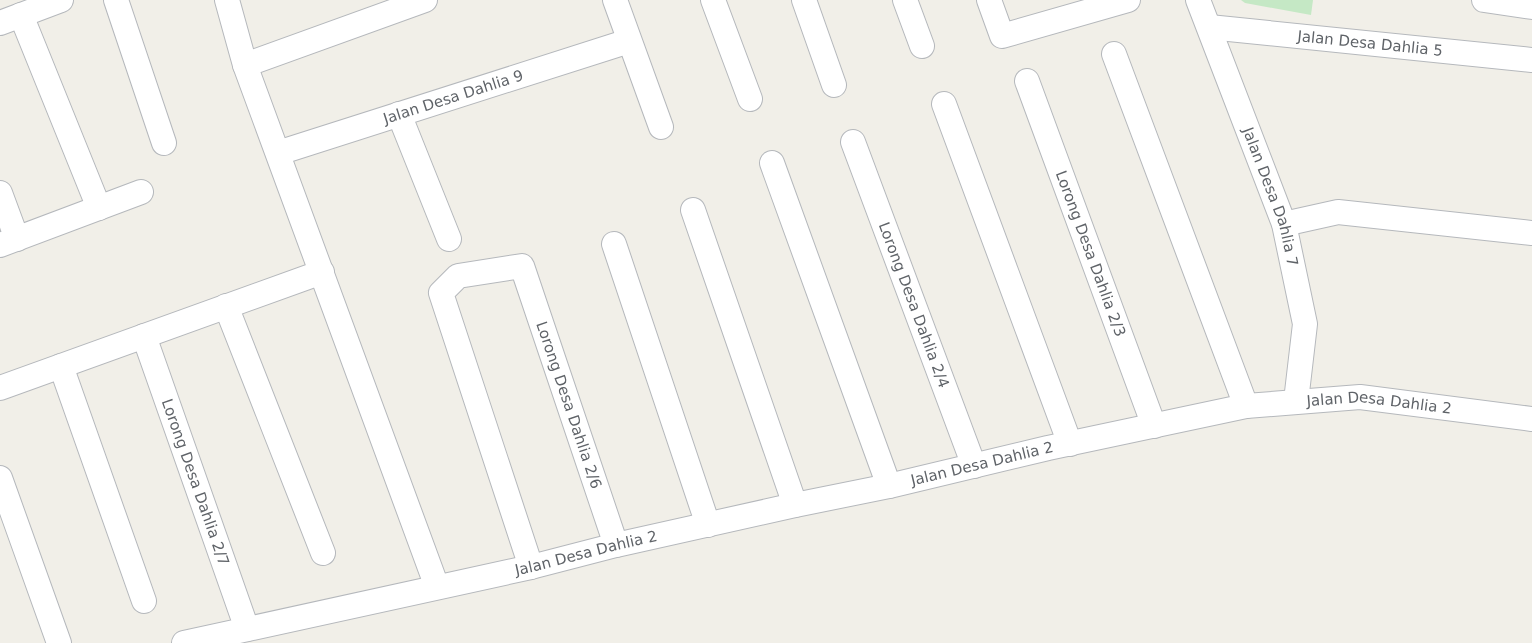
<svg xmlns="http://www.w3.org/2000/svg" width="1532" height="643" font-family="'DejaVu Sans',sans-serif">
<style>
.green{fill:#c5e8c5}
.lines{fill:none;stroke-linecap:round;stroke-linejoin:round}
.minor-casing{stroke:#b5b8bc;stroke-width:26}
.minor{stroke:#fff;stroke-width:24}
.labels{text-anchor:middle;stroke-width:5;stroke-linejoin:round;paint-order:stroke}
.street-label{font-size:15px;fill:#5f6368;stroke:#fff}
</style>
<rect width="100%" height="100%" fill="#f1efe8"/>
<path class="green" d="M1241 0H1313L1311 15 1245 3Z"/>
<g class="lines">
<g class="minor-casing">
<g id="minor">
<path d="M116 0 164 143"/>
<path d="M227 0 245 65 437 587"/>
<path d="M615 0 661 127"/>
<path d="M713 0 750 99"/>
<path d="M804 0 834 85"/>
<path d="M905 0 922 46"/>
<path d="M989 0 1002 36 1128 0"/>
<path id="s1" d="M1198 0 1284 224 1305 324 1296 401"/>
<path d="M1484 0 1532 7"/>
<path d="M21 15 99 208"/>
<path d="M0 23 61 0"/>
<path id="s2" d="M1209 27 1532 60"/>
<path d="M1114 54 1246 406"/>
<path d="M245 65 425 0"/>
<path id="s3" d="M1027 81 1154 426"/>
<path d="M944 104 1070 444"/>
<path d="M399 114 449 239"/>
<path id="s4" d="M853 142 974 466"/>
<path id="s5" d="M278 153 629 41"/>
<path d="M772 163 889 486"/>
<path d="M0 193 17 239"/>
<path d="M693 210 795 505"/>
<path d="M1284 224 1338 212 1532 233"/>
<path d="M614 244 708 525"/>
<path d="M0 245 141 192"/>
<path d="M226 306 323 553"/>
<path id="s6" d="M144 336 247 629"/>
<path d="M61 366 144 601"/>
<path d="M0 388 322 272"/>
<path d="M0 478 59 643"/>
<path id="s7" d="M531 567 441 293 458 276 522 266 616 545"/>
<path id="s8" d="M184 643 531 567 616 545 795 505 889 486 1048 448 1246 406 1360 397 1532 419"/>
</g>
</g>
<use href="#minor" class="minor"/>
</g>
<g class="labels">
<g class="street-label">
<text dy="5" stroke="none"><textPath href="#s2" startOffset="162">Jalan Desa Dahlia 5</textPath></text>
<text dy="5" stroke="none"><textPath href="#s5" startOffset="184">Jalan Desa Dahlia 9</textPath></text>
<text dy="5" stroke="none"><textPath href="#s1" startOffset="210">Jalan Desa Dahlia 7</textPath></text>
<text dy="5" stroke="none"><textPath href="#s3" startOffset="184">Lorong Desa Dahlia 2/3</textPath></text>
<text dy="5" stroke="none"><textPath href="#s4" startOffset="174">Lorong Desa Dahlia 2/4</textPath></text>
<text dy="5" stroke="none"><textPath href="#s7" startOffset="524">Lorong Desa Dahlia 2/6</textPath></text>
<text dy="5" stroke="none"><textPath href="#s8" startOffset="1222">Jalan Desa Dahlia 2</textPath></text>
<text dy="5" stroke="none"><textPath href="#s8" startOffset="818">Jalan Desa Dahlia 2</textPath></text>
<text dy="5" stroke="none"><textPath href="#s6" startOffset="155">Lorong Desa Dahlia 2/7</textPath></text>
<text dy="5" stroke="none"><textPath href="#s8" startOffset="412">Jalan Desa Dahlia 2</textPath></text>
</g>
</g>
</svg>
